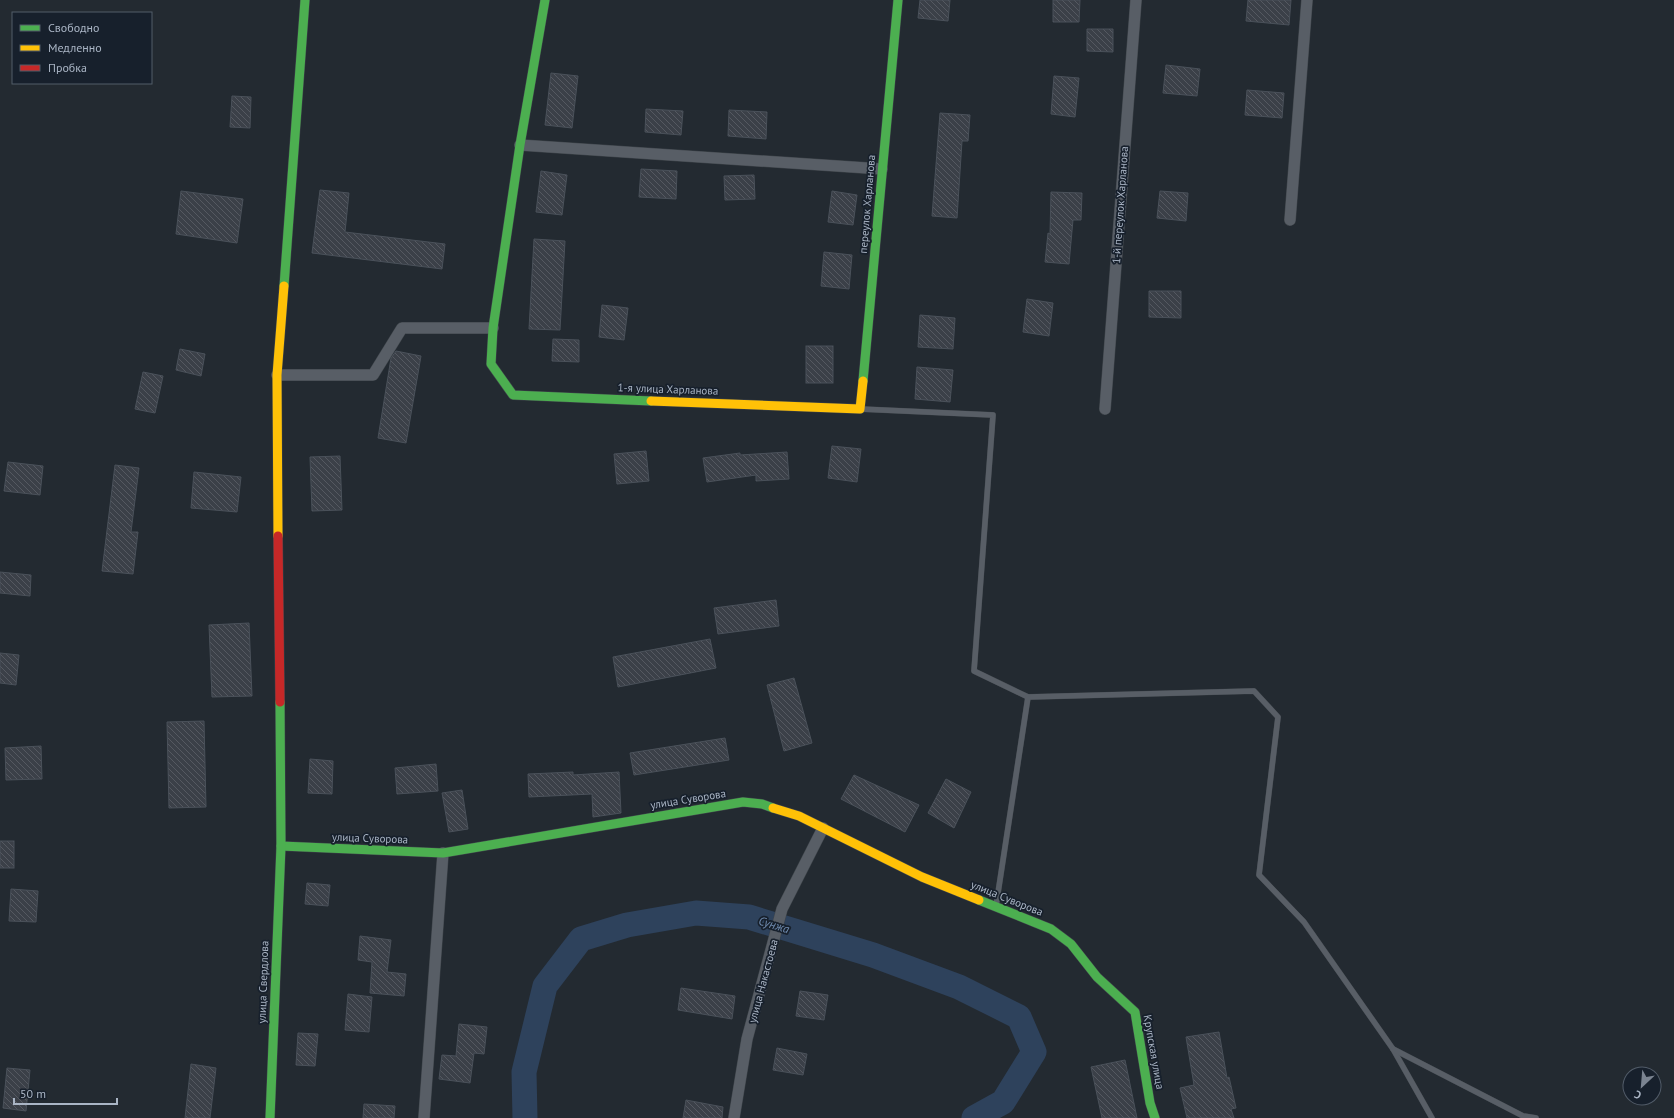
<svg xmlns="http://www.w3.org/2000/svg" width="1674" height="1118" font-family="'PT Sans',sans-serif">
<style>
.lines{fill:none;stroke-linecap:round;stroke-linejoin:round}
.river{stroke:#2e425c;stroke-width:25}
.building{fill:url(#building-back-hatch);stroke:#4a515a}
.lane-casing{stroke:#3f454b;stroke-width:6}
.street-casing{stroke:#3f454b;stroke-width:12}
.fast-casing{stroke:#3f454b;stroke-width:10}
.slow-casing{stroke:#3f454b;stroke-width:10}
.jam-casing{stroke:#3f454b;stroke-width:10}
.lane{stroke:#585e66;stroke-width:5.5}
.street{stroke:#585e66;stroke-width:11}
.fast{stroke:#4caf50;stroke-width:9}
.slow{stroke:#ffc107;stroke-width:9}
.jam{stroke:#c62828;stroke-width:9}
.labels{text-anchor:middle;stroke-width:3.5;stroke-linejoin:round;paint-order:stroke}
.street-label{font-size:11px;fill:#aab5c5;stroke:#17202c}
.water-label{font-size:12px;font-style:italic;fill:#708cb0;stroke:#17202c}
</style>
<defs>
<pattern id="building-back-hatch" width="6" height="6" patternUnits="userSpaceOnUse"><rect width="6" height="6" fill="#3b4048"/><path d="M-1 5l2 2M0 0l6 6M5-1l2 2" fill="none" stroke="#555961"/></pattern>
</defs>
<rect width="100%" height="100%" fill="#232a31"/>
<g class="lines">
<path class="river" d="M525 1118 524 1072 545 986 581 939 627 925 696 913 749 917 873 955 959 987 1019 1017 1034 1052 1003 1102 974 1118"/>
</g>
<g class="building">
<path d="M920 0H950L948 21 918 18Z"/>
<path d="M1053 0H1080L1079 22H1053Z"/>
<path d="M1248 0H1291L1289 25 1246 21Z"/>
<path d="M1087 29H1113V52L1087 51Z"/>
<path d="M1166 65 1200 69 1197 96 1163 93Z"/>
<path d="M551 73 578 76 572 128 545 125Z"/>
<path d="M1054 76 1079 78 1075 117 1051 114Z"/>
<path d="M1247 90 1284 93 1282 118 1245 115Z"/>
<path d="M232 96 251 97 250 128 230 127Z"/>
<path d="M646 109 683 111 681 135 645 132Z"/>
<path d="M729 110 767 112 766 139 728 136Z"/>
<path d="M940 113 970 115 968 141H962L957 218 932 216Z"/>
<path d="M641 169 677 171 676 199 639 197Z"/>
<path d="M541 171 567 175 562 215 536 212Z"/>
<path d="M754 175 755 199 725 200 724 176Z"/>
<path d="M320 190 349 193 345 232 445 244 442 269 312 253Z"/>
<path d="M181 191 243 199 237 243 176 234Z"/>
<path d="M832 191 857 195 853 225 828 222Z"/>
<path d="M1160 191 1188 193 1186 221 1157 218Z"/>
<path d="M1051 192 1082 193 1081 220H1073L1069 264 1045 262 1048 233 1050 234Z"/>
<path d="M534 239 565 241 560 330 529 329Z"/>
<path d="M824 252 852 255 849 289 821 286Z"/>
<path d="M1149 291H1181V318L1149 317Z"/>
<path d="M1027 299 1053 303 1049 336 1023 332Z"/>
<path d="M602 305 628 308 624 340 599 337Z"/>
<path d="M920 315 955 318 953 349 918 347Z"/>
<path d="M553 339 579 340V362L552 361Z"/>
<rect x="806" y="346" width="27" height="37"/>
<path d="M180 349 205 354 201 376 176 370Z"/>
<path d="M396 351 421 356 406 443 378 438 391 358Z"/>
<path d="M917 367 953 370 950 402 915 399Z"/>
<path d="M143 372 163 376 155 413 135 409Z"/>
<path d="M832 446 861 449 857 482 828 478Z"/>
<path d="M646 451 649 481 617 484 614 454Z"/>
<path d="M787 452 789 479 756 481V475L707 482 703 458 740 453V455Z"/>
<path d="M340 456 342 510 312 511 310 457Z"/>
<path d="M8 462 43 466 40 495 4 491Z"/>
<path d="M115 465 139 468 131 532H138L133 574 102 571Z"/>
<path d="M194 472 241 477 237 512 191 508Z"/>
<path d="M0 572 31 575 30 596 0 593Z"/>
<path d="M776 600 779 626 718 634 714 608Z"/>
<path d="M249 623 252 696 212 697 209 625Z"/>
<path d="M710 639 716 668 618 687 613 657Z"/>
<path d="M0 653 19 655 16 685 0 683Z"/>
<path d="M794 678 812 743 784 751 767 685Z"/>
<path d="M204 721 206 807 169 808 167 722Z"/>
<path d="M725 738 729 760 634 775 630 753Z"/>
<path d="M41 746 42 779 6 780 5 748Z"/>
<path d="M310 759 333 761 332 794 308 793Z"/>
<path d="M436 764 438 791 397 794 395 768Z"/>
<path d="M573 772V775L619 772 621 813 593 817 592 794 529 797 528 774Z"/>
<path d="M854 775 919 805 905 832 841 799Z"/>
<path d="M946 779 971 792 954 828 928 813Z"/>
<path d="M462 790 468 829 449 832 442 793Z"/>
<rect x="0" y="841" width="14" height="27"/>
<path d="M307 883 330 885 328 906 305 904Z"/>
<path d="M11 889 38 891 36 922 9 921Z"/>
<path d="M360 936 391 940 387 972 406 974 404 996 370 993 372 962 358 960Z"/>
<path d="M681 988 735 996 732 1019 678 1010Z"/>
<path d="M800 991 828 995 824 1020 796 1016Z"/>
<path d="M348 994 372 997 369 1032 345 1030Z"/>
<path d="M459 1024 487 1027 484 1054 474 1053 470 1083 439 1079 442 1055 456 1056Z"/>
<path d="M1219 1032 1227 1078 1229 1077 1236 1108 1231 1109 1234 1118H1187L1180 1088 1194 1085 1186 1037Z"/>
<path d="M298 1033 318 1034 315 1066 296 1065Z"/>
<path d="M777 1048 807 1054 803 1075 773 1070Z"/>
<path d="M1125 1060 1137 1118H1102L1091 1067Z"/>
<path d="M191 1064 216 1068 210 1118H185Z"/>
<path d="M7 1068 30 1070 26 1111 3 1108Z"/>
<path d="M686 1100 723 1107 722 1118H683Z"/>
<path d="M364 1104 395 1106 394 1118H363Z"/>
</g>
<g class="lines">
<g class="lane-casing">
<g id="lane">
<path d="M860 409 993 415 974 671 1028 697 1254 691 1278 717 1259 875 1304 922 1393 1049 1432 1118"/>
<path d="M996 906 1028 697"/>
<path d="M1393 1049 1523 1116 1536 1118"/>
</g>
</g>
<g class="street-casing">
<g id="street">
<path d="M520 145 882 169"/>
<path d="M1290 220 1307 0"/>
<path d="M277 375H373L402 328H493"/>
<path d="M1105 409 1136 0"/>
<path d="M424 1118 443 853"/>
<path d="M734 1118 747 1039 782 909 823 828"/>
</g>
</g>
<g class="fast-casing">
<g id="fast">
<path d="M545 0 520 145 493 328 491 364 513 395 651 401"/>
<path d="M284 286 305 0"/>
<path d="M863 381 898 0"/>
<path d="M281 846 443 853 743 802 762 804 773 808"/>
<path d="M979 900 1051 929 1071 944 1097 977 1135 1012 1150 1103 1155 1118"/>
<path d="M270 1118 281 846 280 702"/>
</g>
</g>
<g class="slow-casing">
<g id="slow">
<path d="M651 401 860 409 863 381"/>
<path d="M278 536 277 375 284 286"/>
<path d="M773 808 799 816 922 877 979 900"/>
</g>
</g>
<g class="jam-casing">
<path id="jam" d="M278 536 280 702"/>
</g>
<use href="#lane" class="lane"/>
<use href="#street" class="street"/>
<use href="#fast" class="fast"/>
<use href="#slow" class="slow"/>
<use href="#jam" class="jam"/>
</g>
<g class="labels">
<g class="street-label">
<text transform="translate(867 204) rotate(-85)" y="4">переулок Харланова</text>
<text transform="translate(1120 205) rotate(-86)" y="4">1-й переулок Харланова</text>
<text transform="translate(668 389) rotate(2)" y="4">1-я улица Харланова</text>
<text transform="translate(688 799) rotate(-9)" y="4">улица Суворова</text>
<text transform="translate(370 838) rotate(2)" y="4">улица Суворова</text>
<text transform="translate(1007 898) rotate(22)" y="4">улица Суворова</text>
<text transform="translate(763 981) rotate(-75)" y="4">улица Накастоева</text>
<text transform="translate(263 982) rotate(-88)" y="4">улица Свердлова</text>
<text transform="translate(1154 1052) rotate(80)" y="4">Крупская улица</text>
</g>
<g class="water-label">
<text transform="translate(774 925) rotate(17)" y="4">Сунжа</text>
</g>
</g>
<rect x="12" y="12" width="140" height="72" fill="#17202c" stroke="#525c69"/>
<rect x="20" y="25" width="20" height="6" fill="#4caf50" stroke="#525c69"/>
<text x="48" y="32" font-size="12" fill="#aab5c5">Свободно</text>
<rect x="20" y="45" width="20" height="6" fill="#ffc107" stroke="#525c69"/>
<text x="48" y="52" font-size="12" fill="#aab5c5">Медленно</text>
<rect x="20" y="65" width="20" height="6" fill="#c62828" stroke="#525c69"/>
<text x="48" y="72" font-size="12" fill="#aab5c5">Пробка</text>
<g transform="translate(1642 1086) rotate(206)"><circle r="19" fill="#17202c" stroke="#525c69"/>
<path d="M0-3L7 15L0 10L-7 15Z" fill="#7b8491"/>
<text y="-6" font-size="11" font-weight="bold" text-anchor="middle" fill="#aab5c5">С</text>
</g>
<path d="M14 1098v6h103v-6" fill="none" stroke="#aab5c5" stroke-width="2"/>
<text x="20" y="1098" font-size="12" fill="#aab5c5" stroke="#17202c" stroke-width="3" paint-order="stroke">50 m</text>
</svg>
